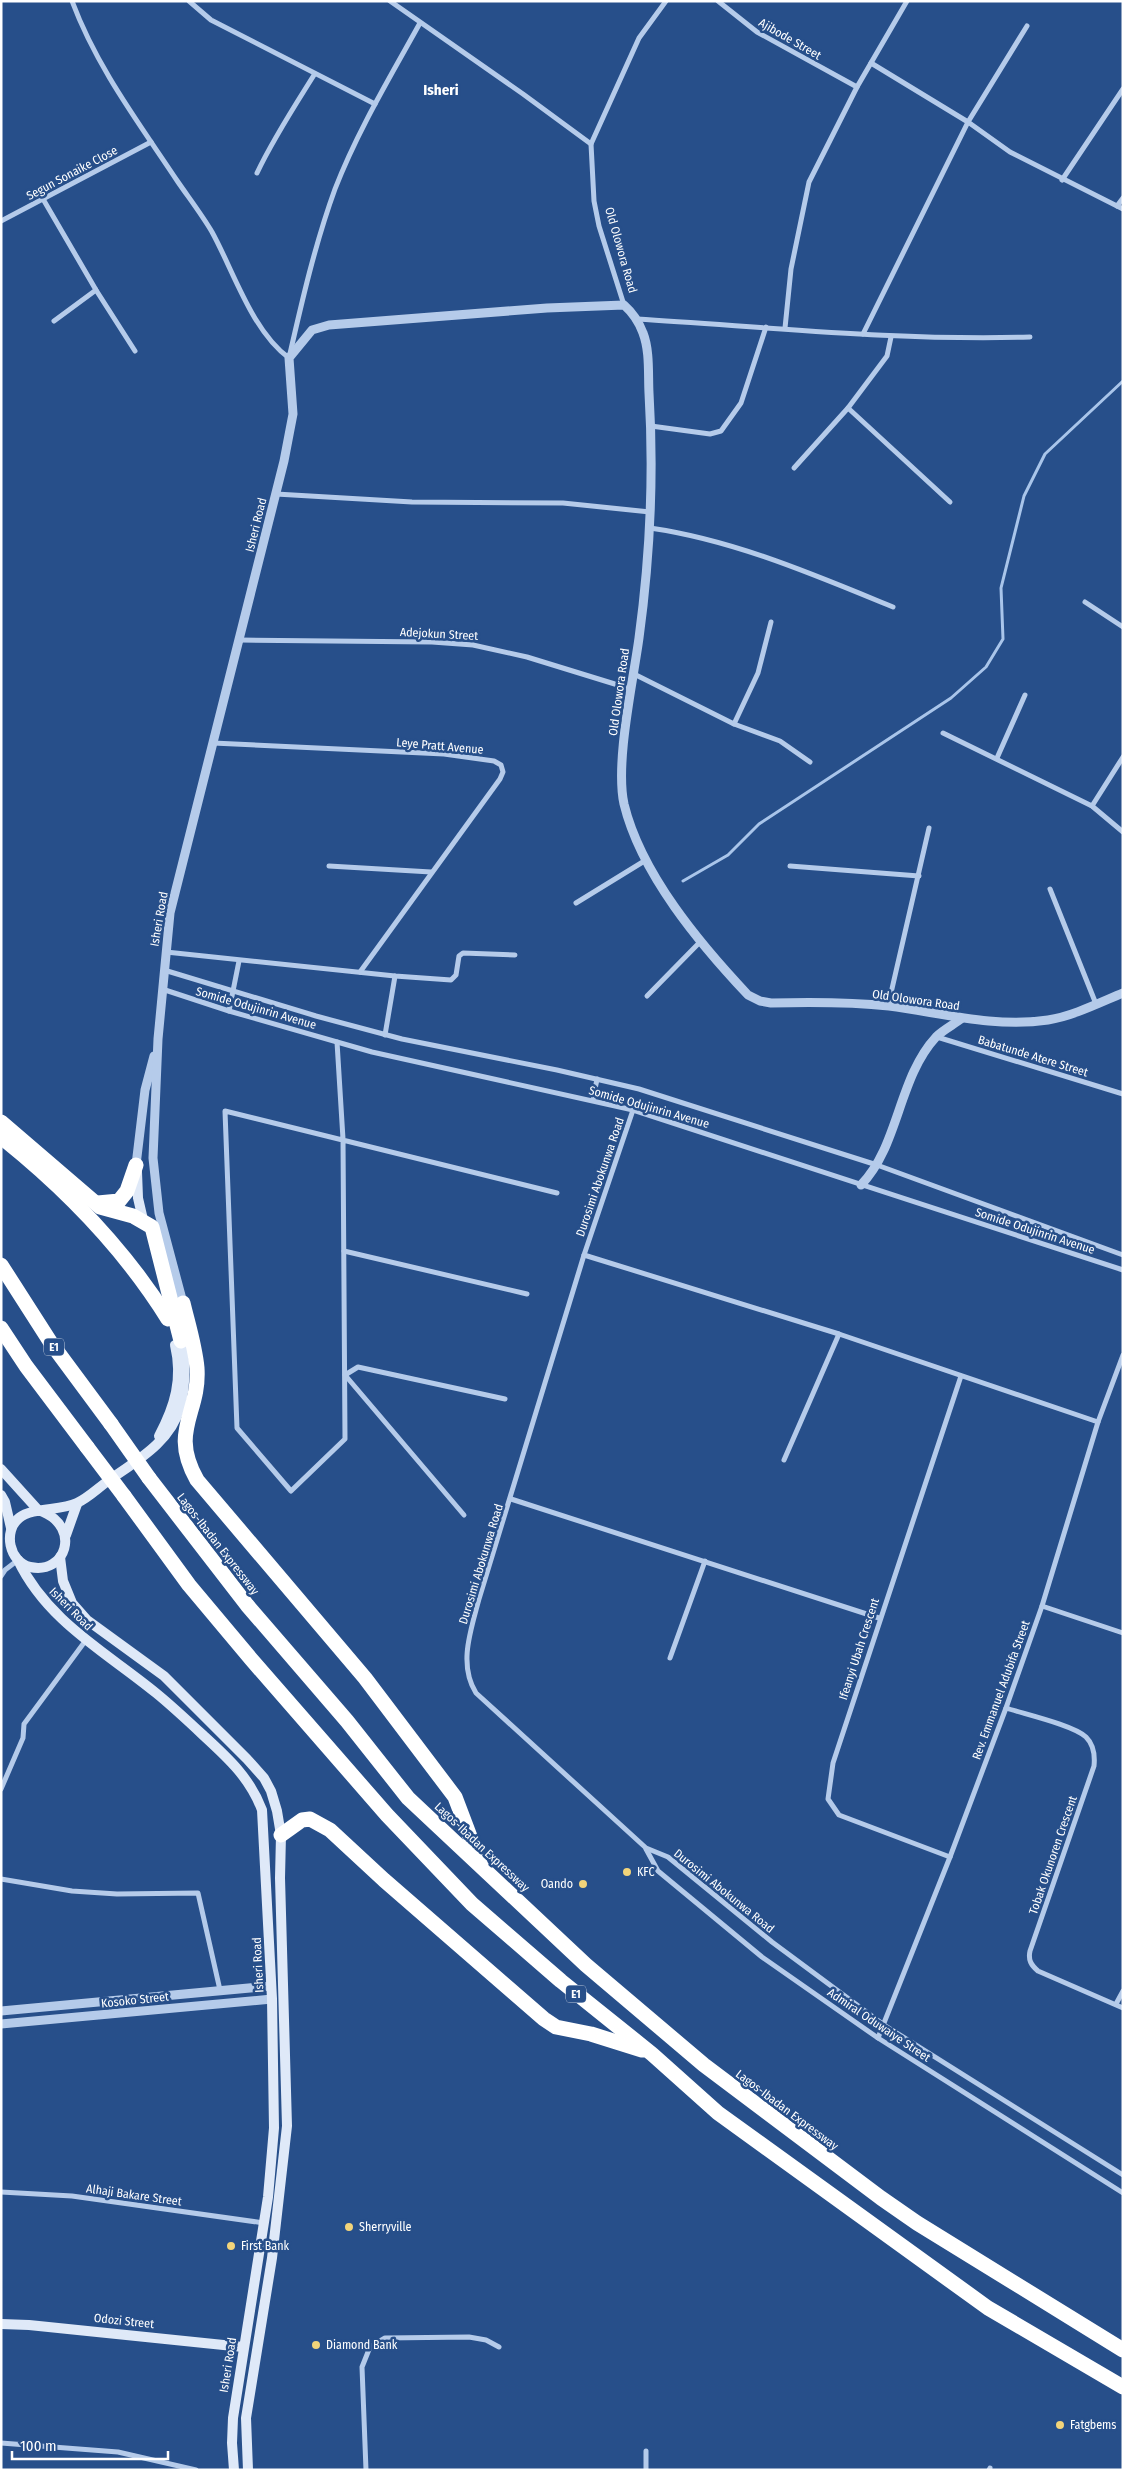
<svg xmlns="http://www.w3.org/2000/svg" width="1124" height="2471" font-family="'Fira Sans Condensed',sans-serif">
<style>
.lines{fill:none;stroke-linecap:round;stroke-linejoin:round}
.stream{stroke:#a9c5ea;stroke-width:3}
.minor{stroke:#b5cbea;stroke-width:5}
.tertiary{stroke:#b5cbea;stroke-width:9}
.secondary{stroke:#dfe9f8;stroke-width:10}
.motorway{stroke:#fff;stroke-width:15}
.motorway-bridge{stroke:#fff;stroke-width:15}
.poi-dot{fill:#f2d47a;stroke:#274f8a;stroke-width:2}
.labels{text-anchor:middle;stroke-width:5;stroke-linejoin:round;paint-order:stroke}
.shield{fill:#274f8a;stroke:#becadc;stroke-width:1}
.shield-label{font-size:11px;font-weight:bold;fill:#fff}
.street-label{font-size:12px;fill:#fff;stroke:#274f8a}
.poi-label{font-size:12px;fill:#fff;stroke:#274f8a;text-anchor:start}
.quarter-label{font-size:15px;font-weight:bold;fill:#fff;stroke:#274f8a}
</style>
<rect width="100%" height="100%" fill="#274f8a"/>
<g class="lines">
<path class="stream" d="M683 881 728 855 759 824 951 698 986 667 1003 639 1001 588 1024 496 1045 454 1123 381"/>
<g class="minor">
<path d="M72 1C97 68 139 123 178 182 189 198 202 215 212 232 234 272 252 331 289 358 302 301 315 244 335 189 357 132 390 77 420 23"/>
<path d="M189 1 211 20 375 104"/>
<path d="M390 1 523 94 591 144"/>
<path d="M718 1 757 32 857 87"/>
<path d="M871 63 968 122 1010 152 1123 209"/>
<path d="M257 173C273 139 294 107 314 75"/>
<path d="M1062 180 1123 89"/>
<path d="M43 199 96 290 135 351"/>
<path d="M1117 206 1123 198"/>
<path d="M1 221 151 142"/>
<path d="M624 305 599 226 594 201 591 144 639 38 666 1"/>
<path d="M637 319C768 327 899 341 1030 337"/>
<path d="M54 321 96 290"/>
<path d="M785 328 791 269 809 182 857 87 907 1"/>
<path d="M863 334 968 122 1027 26"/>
<path d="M848 408 950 502"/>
<path d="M651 426 710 434 721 431 741 403 766 327"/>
<path d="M794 468 848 408 887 356 891 337"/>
<path d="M276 494 412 502 563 503 650 512"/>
<path d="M650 528C734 540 815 575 893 607"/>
<path d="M1085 602 1123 627"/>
<path d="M240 640 432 642 473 645 527 657 631 689"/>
<path d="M634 674 734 724 780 741 810 762"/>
<path d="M734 724 758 673 771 622"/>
<path d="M943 733 1092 806 1123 832"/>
<path d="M213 743 444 754 494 761 501 765 503 772 500 779 360 972"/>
<path d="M997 758 1025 695"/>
<path d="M1092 806 1123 757"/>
<path d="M329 866 431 872"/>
<path d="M790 866 919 876"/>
<path d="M1050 889 1096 1004"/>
<path d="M576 903 646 860"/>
<path d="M166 952 395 976 451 980 456 975 459 956 463 953 515 955"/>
<path d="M164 970 316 1016 402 1039 557 1070 639 1089 877 1165 1123 1255"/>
<path d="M162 989 229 1011 372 1052 633 1110 1123 1270"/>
<path d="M647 996 700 942"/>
<path d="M888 1006 929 828"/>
<path d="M229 1011 239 961"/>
<path d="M385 1035 395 976"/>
<path d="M937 1037 1123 1094"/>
<path d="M337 1042 343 1139 345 1439 291 1491 237 1428 225 1111 557 1193"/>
<path d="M593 1100 597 1079"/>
<path d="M633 1110 584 1255 479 1599C471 1630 458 1664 476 1693L646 1848 668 1857 772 1942 884 2025 1123 2175"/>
<path d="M344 1251 527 1294"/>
<path d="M584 1255 839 1334 1098 1422"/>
<path d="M784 1460 839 1334"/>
<path d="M511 1499 879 1618"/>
<path d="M464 1515 345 1375 358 1367 505 1399"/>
<path d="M1 1576 5 1570 18 1560"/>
<path d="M1042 1606 1123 1633"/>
<path d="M670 1658 705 1561"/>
<path d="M1006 1708C1024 1714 1073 1725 1086 1737 1094 1745 1095 1756 1094 1766L1030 1951C1028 1960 1031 1965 1038 1971L1123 2008"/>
<path d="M1 1789 23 1738 24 1724 86 1640"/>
<path d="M646 1849 658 1871 762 1957 878 2038 1123 2193"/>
<path d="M950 1857 839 1815 828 1799 833 1763 961 1376"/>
<path d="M1 1879 72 1891 117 1894 198 1893 220 1990"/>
<path d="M1116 2004 1123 1991"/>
<path d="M878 2038 950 1857 1006 1708 1042 1606 1098 1422 1123 1355"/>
<path d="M1 2192 72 2196 264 2223"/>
<path d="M1 2443 118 2452 196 2470"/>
<path d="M646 2451V2470"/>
<path d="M366 2470 362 2367 370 2347 385 2338 469 2337 486 2340 499 2347"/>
<path d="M989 2470 990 2468"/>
</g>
<g class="tertiary">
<path d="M136 1165 145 1090 154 1056"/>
<path d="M861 1185C899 1146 898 1078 936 1037 943 1030 953 1025 961 1019"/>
<path d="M183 1303 159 1213 153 1158 158 1039 170 913 284 461 293 414 289 358 312 330 329 325 547 308 624 305C633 313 639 322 643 333 650 351 648 374 649 393 654 475 650 557 639 638 633 682 615 763 624 804 641 874 700 944 748 995L760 1001 771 1003C810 1002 851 1002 889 1006 942 1013 994 1028 1048 1020 1073 1016 1099 1003 1123 993"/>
<path d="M1 2011 271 1986"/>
<path d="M1 2024 272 1999"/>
</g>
<g class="secondary">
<path d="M137 1172 138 1198 144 1224"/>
<path d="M159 1436C175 1406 183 1379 175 1345"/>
<path d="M1 1469 39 1511"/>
<path d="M1 1495 5 1502 11 1528"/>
<path d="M43 1512C81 1528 66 1575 30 1567 9 1562 3 1531 19 1518 33 1507 60 1511 77 1503 88 1498 98 1488 108 1481 136 1461 171 1442 180 1407 184 1392 185 1376 184 1361 184 1353 181 1344 181 1335"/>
<path d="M66 1535 77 1504"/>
<path d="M60 1557 63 1581 72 1603 87 1620 164 1676 247 1759 264 1778 271 1791 277 1811 281 1835 280 1878 287 2126 272 2258 246 2418 248 2470"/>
<path d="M18 1560C47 1621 106 1652 156 1693 172 1706 188 1721 204 1736 228 1758 250 1778 262 1810L272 1999 274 2128 268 2197 233 2418 232 2443 234 2470"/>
<path d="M1 2324 29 2325 243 2347"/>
</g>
<g class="motorway">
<path d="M1 1122 100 1207 133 1216 152 1227 181 1341"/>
<path d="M1 1137C65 1188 125 1250 168 1319"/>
<path d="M98 1203 119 1201 127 1191 136 1165"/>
<path d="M1 1265 51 1343 111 1424"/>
<path d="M183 1303C188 1324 195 1346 197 1368 200 1414 169 1430 197 1480L365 1678 455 1797 480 1863"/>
<path d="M1 1328 26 1366 87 1447"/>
<path d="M149 1478 247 1605 347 1721 408 1798 586 1965 704 2065 881 2198 917 2223 1123 2350"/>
<path d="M124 1496 189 1585 251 1659 387 1815 472 1904 561 1981 652 2054 718 2113 988 2308 1123 2387"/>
<path d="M281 1835 302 1820 310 1819 330 1830 384 1880 544 2019 556 2027 591 2034 642 2050"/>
</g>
<g class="motorway-bridge">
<path d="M111 1424 149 1478"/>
<path d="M87 1447 124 1496"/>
</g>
</g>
<g class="poi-dot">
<circle cx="627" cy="1872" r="5"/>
<circle cx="583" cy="1884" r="5"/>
<circle cx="349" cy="2227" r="5"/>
<circle cx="231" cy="2246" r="5"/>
<circle cx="316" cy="2345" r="5"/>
<circle cx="1060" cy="2425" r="5"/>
</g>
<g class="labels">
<g class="shield">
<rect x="44" y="1338.5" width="20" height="17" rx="4"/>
<rect x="566" y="1985.5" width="20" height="17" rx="4"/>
</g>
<g class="shield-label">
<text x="54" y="1351">E1</text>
<text x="576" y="1998">E1</text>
</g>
<g class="street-label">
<text transform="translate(790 39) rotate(30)" y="4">Ajibode Street</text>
<text transform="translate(72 173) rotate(-28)" y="4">Segun Sonaike Close</text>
<text transform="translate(621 250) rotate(74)" y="4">Old Olowora Road</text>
<text transform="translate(256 525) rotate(-76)" y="4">Isheri Road</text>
<text transform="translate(439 634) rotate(3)" y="4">Adejokun Street</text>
<text transform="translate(619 692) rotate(-82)" y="4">Old Olowora Road</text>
<text transform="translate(440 746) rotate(5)" y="4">Leye Pratt Avenue</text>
<text transform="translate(159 919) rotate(-80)" y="4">Isheri Road</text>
<text transform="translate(916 1000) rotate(8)" y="4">Old Olowora Road</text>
<text transform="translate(256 1008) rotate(16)" y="4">Somide Odujinrin Avenue</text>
<text transform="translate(1033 1056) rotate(17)" y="4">Babatunde Atere Street</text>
<text transform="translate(649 1107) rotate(16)" y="4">Somide Odujinrin Avenue</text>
<text transform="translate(600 1177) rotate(-71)" y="4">Durosimi Abokunwa Road</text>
<text transform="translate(1035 1231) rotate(18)" y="4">Somide Odujinrin Avenue</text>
<text transform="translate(218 1544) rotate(52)" y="4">Lagos-Ibadan Expressway</text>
<text transform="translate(481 1564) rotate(-73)" y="4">Durosimi Abokunwa Road</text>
<text transform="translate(71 1609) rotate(45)" y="4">Isheri Road</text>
<text transform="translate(859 1649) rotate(-72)" y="4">Ifeanyi Ubah Crescent</text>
<text transform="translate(1001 1690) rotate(-70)" y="4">Rev. Emmanuel Adubifa Street</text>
<text transform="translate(482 1847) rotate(43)" y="4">Lagos-Ibadan Expressway</text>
<text transform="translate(1053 1855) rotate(-71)" y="4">Tobak Okunoren Crescent</text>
<text transform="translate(724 1891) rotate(39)" y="4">Durosimi Abokunwa Road</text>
<text transform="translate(258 1965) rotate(-93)" y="4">Isheri Road</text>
<text transform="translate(135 2000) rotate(-6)" y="4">Kosoko Street</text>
<text transform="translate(879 2025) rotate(34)" y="4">Admiral Oduwaiye Street</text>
<text transform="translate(787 2110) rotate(37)" y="4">Lagos-Ibadan Expressway</text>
<text transform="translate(134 2195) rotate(8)" y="4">Alhaji Bakare Street</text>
<text transform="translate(124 2321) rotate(6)" y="4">Odozi Street</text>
<text transform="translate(228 2365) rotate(-81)" y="4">Isheri Road</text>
</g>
<g class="poi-label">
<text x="637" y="1876">KFC</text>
<text x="573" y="1888" text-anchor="end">Oando</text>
<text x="359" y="2231">Sherryville</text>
<text x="241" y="2250">First Bank</text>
<text x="326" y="2349">Diamond Bank</text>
<text x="1070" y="2429">Fatgbems</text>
</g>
<g class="quarter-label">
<text x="441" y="95">Isheri</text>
</g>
</g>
<rect width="1124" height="2471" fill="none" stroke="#ffffff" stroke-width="5"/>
<path d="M12 2451v8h156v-8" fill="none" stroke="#ffffff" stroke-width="2.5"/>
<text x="20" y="2451" font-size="15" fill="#ffffff" stroke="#274f8a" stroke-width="4" paint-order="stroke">100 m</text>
</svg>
